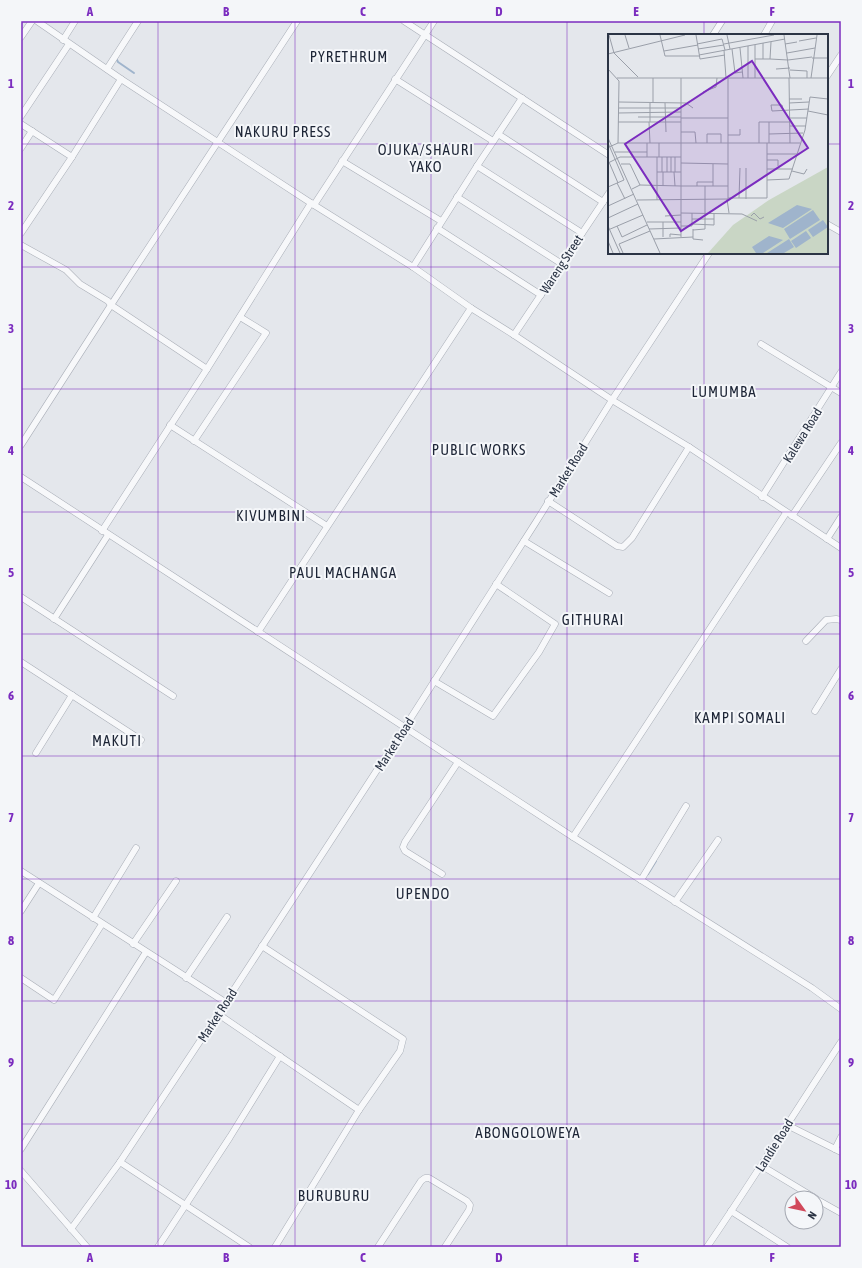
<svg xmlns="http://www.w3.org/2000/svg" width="862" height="1268" font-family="'Asap Condensed',sans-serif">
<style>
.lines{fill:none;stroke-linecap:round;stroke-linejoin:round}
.stream{stroke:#9fb4cc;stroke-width:2}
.street-casing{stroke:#a9aeb7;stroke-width:7}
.street{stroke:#f7f8fa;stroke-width:6}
.grid{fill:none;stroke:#7b2cbf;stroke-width:1;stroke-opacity:0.55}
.labels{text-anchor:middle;stroke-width:4;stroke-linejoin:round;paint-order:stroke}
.street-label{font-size:13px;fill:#2b3445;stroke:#f4f6f9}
.quarter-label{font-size:15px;letter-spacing:1px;fill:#1d2536;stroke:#f4f6f9}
.inset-road{fill:none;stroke:#9a9fa9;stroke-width:1}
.view{fill:#7b2cbf;fill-opacity:0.15;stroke:#7b2cbf;stroke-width:2}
.inset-edge{fill:none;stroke:#2b3445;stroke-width:2}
.neatline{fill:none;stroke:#7b2cbf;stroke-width:1.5}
.grid-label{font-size:13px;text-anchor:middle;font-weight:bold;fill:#7b2cbf}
</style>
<rect width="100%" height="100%" fill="#e4e7ec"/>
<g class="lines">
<g class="stream">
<path d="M116 58 118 62 134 73"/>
<path d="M648 874 656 861"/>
</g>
<g class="street-casing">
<g id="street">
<path d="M37 21 121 79 314 205 413 267 471 308 514 335 612 400 689 447 841 548"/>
<path d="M404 21 609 155"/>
<path d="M713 35 722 21"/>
<path d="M764 35 772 21"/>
<path d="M21 37 32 21"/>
<path d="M63 40 75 21"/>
<path d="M107 69 138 21"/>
<path d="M827 76 841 55"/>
<path d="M395 79 493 141"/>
<path d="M21 116 69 44"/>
<path d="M21 124 72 157"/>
<path d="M498 134 603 202"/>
<path d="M21 148 32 131"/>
<path d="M342 161 441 221"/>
<path d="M477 166 582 233"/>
<path d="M457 197 562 264"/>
<path d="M314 205 434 21"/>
<path d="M827 224 841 232"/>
<path d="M437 228 541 295"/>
<path d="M21 233 72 157 121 79"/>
<path d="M21 245 66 270 80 284 108 301 111 305 207 369"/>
<path d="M413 267 477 166 522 98"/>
<path d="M514 335 609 193"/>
<path d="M761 344 841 393"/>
<path d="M170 425 327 526"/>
<path d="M194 441 266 333 240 317"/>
<path d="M21 445 111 305 297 21"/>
<path d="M21 477 573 837 812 988 841 1009"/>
<path d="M762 497 841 372"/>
<path d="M548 501 617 546 623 547 632 538 689 447"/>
<path d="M792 516 841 443"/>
<path d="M102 531 207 369 311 203"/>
<path d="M827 539 841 517"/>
<path d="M524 541 609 593"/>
<path d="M21 597 173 696"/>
<path d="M54 619 108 535"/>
<path d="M258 632 471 308"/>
<path d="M806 641 826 620 836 619 841 620"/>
<path d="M21 662 141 740"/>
<path d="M434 681 493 716 539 652 555 624 496 584"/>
<path d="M815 711 841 669"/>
<path d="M36 753 72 695"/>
<path d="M573 837 786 513"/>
<path d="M21 871 225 1002"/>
<path d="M442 874 405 851 403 847 405 842 458 762"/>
<path d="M641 880 686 806"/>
<path d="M675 902 718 840"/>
<path d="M21 911 39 883"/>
<path d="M93 918 136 848"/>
<path d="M133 944 176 881"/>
<path d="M262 946 403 1039 400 1051 359 1110 275 1247"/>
<path d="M21 978 54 1000 102 924"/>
<path d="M186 978 227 917"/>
<path d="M218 1014 359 1110"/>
<path d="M787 1125 841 1152"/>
<path d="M21 1149 146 952"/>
<path d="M835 1149 841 1137"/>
<path d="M120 1162 249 1247"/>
<path d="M762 1166 815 1198"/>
<path d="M21 1171 87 1247"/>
<path d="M816 1199 841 1213"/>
<path d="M731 1211 787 1247"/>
<path d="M71 1229 120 1162 218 1014 405 727 536 522 612 400 709 253"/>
<path d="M158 1247 230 1137 280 1056"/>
<path d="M378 1247 421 1181 425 1178H429L467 1201 470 1205 469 1210 445 1247"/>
<path d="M707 1247C753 1180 796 1110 841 1042"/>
</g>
</g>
<use href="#street" class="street"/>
</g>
<path class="grid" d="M158 21V1247M295 21V1247M431 21V1247M567 21V1247M704 21V35M21 144H609M827 144H841M704 253V1247M21 267H841M21 389H841M21 512H841M21 634H841M21 756H841M21 879H841M21 1001H841M21 1124H841"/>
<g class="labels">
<g class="street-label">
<text transform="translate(561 264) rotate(-57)" y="5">Wareng Street</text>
<text transform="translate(802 435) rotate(-58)" y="5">Kalewa Road</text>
<text transform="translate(568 470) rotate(-58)" y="5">Market Road</text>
<text transform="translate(394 744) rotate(-57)" y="5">Market Road</text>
<text transform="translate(217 1015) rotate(-57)" y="5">Market Road</text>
<text transform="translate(774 1145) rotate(-58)" y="5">Landie Road</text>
</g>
<g class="quarter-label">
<text x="349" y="62">PYRETHRUM</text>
<text x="283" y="137">NAKURU PRESS</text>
<text x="426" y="155">OJUKA/SHAURI<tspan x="426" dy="17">YAKO</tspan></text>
<text x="724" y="397">LUMUMBA</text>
<text x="479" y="455">PUBLIC WORKS</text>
<text x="271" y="521">KIVUMBINI</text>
<text x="343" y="578">PAUL MACHANGA</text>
<text x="593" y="625">GITHURAI</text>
<text x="740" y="723">KAMPI SOMALI</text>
<text x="117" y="746">MAKUTI</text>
<text x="423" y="899">UPENDO</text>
<text x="528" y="1138">ABONGOLOWEYA</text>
<text x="334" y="1201">BURUBURU</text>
</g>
</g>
<g transform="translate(608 34)">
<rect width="220" height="220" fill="#e4e7ec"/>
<path d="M220 133V219H100L125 191 161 166Z" fill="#c9d6c5"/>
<path d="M189 171 204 175 175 194 160 189ZM205 176 212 186 182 205 176 195ZM215 186 220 193 205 203 200 196ZM198 197 203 204 188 214 183 207ZM161 202 175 206 155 219H148L144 213ZM181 205 186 213 176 219H159Z" fill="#9fb4cc"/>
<path class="inset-road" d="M1 1 6 19 30 43M17 1 21 14M52 1 57 22H92M88 1 92 25 117 21M119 1 122 15M176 1 182 44M191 7 208 4M163 8 162 25 180 26 204 23M155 9V25M89 10 114 5 117 16M116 10 166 1M177 10 189 8M140 12V44M132 14 135 44M90 15 116 11M124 15 127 39 134 38M116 16 118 44M56 17 90 11M179 19 207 14M0 20 77 1M91 21 177 5M204 24H220M147 25H162M0 35 11 47 10 109 1 113M168 35 182 34M182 36 199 37V44M9 44H220M147 44V11M181 44 182 109M203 44 209 1M95 58 108 53 109 44M181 65H194M11 68 78 69 85 74M42 69V88M45 69V44M57 69 58 98M181 69 201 68M11 74H73M175 75 174 71H163L164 77 201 75M200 77 220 81M10 79 73 78M30 83H73M73 84H120M182 84H199M10 88H73M41 88 42 109M182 92H198M73 98H87L88 109M161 100 195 99M120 101H132V95M0 104 52 219M0 109 16 146M10 109H192M39 109V123M51 109V123M99 109V100H113V109M151 109V88H182M161 109V88M7 118H39M159 120H189M54 123V138M59 123V138M63 123V138M67 123V138M159 126H170V132M1 128 10 149M0 129 12 123H73M73 129 120 130M13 130H22L32 151M105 130V152M159 135H185M184 137 196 140 199 135M49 138H73M55 138V152M66 138 67 152M159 146 181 145 197 96 202 63 220 65M9 149 17 165M73 152H120M89 152V148H105M0 153 16 146M24 155 32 151 73 152M120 164H159V109M131 164 132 134M119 165 121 179M138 165V134M29 166 120 165V44M49 166V123M0 172 26 160M73 179 134 180 149 187M57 182 73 181M143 182 146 179 152 185 156 183M0 184 30 170M84 185H106M39 188H73M84 190 106 191V179M0 192 12 219M9 192 14 203 39 191M73 192H84V179M41 195 73 194M85 195V205L95 206M0 196 35 181M85 196 97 195V152M55 203V188M62 203V200L73 201M73 203V44M46 205 85 203M0 207 5 219M15 219 11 210 42 197"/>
<path class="view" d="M144 27 200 114 73 197 17 110Z"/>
<rect width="220" height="220" class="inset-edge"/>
</g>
<rect width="862" height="1268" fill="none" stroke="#f4f6f9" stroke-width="44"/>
<g transform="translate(804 1210) rotate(123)"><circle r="19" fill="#f4f6f9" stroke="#a4a8b1"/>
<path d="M0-3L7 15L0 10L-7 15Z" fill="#d1495b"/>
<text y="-6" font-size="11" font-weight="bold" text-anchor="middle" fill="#2b3445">N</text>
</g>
<rect x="22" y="22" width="818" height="1224" class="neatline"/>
<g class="grid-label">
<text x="90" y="16">A</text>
<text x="226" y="16">B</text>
<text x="363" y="16">C</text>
<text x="499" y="16">D</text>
<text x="636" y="16">E</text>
<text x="772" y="16">F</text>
<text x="11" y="88">1</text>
<text x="851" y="88">1</text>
<text x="11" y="210">2</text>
<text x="851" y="210">2</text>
<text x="11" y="333">3</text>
<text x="851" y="333">3</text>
<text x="11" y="455">4</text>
<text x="851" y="455">4</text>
<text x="11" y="577">5</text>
<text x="851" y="577">5</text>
<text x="11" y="700">6</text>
<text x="851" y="700">6</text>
<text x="11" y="822">7</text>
<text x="851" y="822">7</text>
<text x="11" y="945">8</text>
<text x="851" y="945">8</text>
<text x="11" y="1067">9</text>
<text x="851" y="1067">9</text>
<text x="11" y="1189">10</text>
<text x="851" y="1189">10</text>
<text x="90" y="1262">A</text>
<text x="226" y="1262">B</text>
<text x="363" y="1262">C</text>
<text x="499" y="1262">D</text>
<text x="636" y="1262">E</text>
<text x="772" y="1262">F</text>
</g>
</svg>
